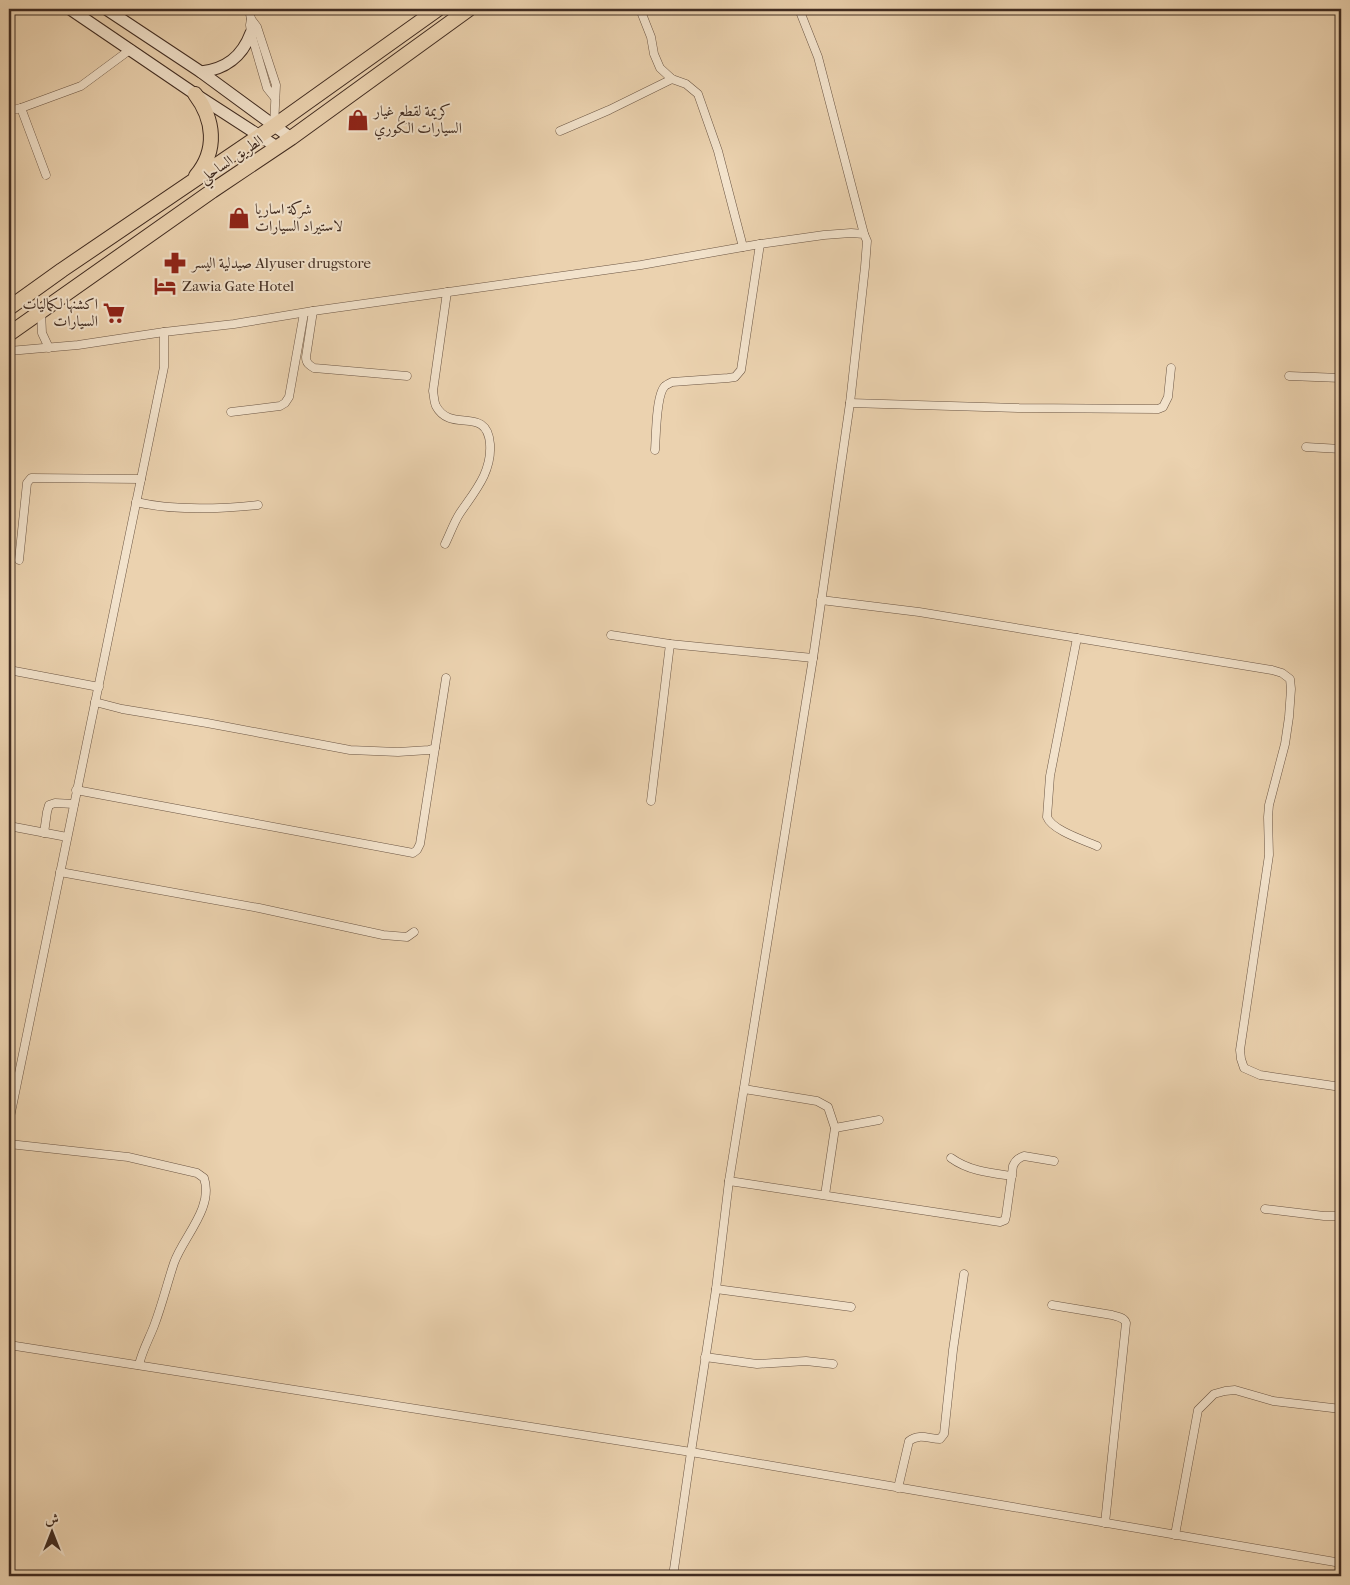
<svg xmlns="http://www.w3.org/2000/svg" width="1350" height="1585" font-family="'IM FELL French Canon',Amiri,serif">
<style>
.lines{fill:none;stroke-linecap:round;stroke-linejoin:round}
.minor-casing{stroke:#6c5644;stroke-width:9}
.secondary-casing{stroke:#412c21;stroke-width:13}
.trunk-casing{stroke:#412c21;stroke-width:16}
.minor{stroke:#f2e2cb;stroke-width:8}
.secondary{stroke:#f2e2cb;stroke-width:11}
.trunk{stroke:#ebd2af;stroke-width:14}
.labels{text-anchor:middle;stroke-width:4;stroke-linejoin:round;paint-order:stroke}
.poi-label{font-size:15px;fill:#412c21;stroke:#f2e2cb;text-anchor:start}
.street-label{font-size:15px;fill:#412c21;stroke:#f2e2cb}
</style>
<rect width="100%" height="100%" fill="#ebd2af"/>
<filter id="stains"><feTurbulence type="fractalNoise" baseFrequency=".004" numOctaves="4"/><feColorMatrix values="0 0 0 0 .2 0 0 0 0 .09 0 0 0 0 .02 0 0 0 .5 -.17"/></filter>
<radialGradient id="worn" r=".72"><stop offset=".6" stop-color="#630" stop-opacity="0"/><stop offset="1" stop-color="#630" stop-opacity=".3"/></radialGradient>
<g class="lines">
<g class="minor-casing">
<g id="minor">
<path d="M249 9 251 19 257 27 276 85 274 126"/>
<path d="M640 9 651 37 654 54 660 68 672 79 686 84 698 94 718 151 743 247"/>
<path d="M799 9 818 57 864 234"/>
<path d="M251 19 250 25 251 33 267 88 275 98"/>
<path d="M21 108 46 175"/>
<path d="M9 111 21 108 81 86 131 49"/>
<path d="M560 131 609 110 672 79"/>
<path d="M41 311 42 333 49 348"/>
<path d="M313 311 306 357C306 363 309 365 314 368L407 376"/>
<path d="M9 351 78 345 164 332 234 324 313 311 641 265 760 244 824 235 851 233 864 234 867 241 865 267 850 403 813 658 729 1181 716 1289 691 1452 673 1576"/>
<path d="M1289 376 1341 378"/>
<path d="M850 403 1019 408 1158 409 1163 407 1168 397 1171 368"/>
<path d="M231 412 280 406 285 403 289 397 304 313"/>
<path d="M1306 447 1341 449"/>
<path d="M655 450C656 437 656 394 665 386 666 385 670 383 672 382L728 378 735 377 741 370 760 244"/>
<path d="M136 502C174 511 220 509 258 505"/>
<path d="M445 544C450 534 454 522 460 513 475 491 492 472 490 444 487 405 451 434 436 406 434 402 434 396 433 391L447 292"/>
<path d="M19 560 27 483 31 478 141 479"/>
<path d="M821 600 919 612 1272 670 1282 673 1290 679 1291 689 1289 717 1285 744 1269 805 1268 817 1269 855 1240 1050 1241 1059 1244 1068 1260 1075 1341 1087"/>
<path d="M611 635 670 644 813 658"/>
<path d="M1077 638 1050 776 1047 817C1052 830 1083 840 1097 846"/>
<path d="M9 670 99 687"/>
<path d="M95 702 122 709 207 723 350 750 398 752 429 750 435 748 446 678"/>
<path d="M76 790 413 853 417 850 420 844 435 748"/>
<path d="M651 801 670 644"/>
<path d="M9 826 67 837"/>
<path d="M44 833 47 812 49 805 55 803 74 804"/>
<path d="M60 872 259 908 383 935 407 937 414 932"/>
<path d="M744 1089 817 1101 828 1107 835 1128 825 1195"/>
<path d="M9 1122 164 367V332"/>
<path d="M835 1128 879 1120"/>
<path d="M9 1144 128 1157 197 1173 204 1178C214 1208 183 1237 174 1263 167 1284 162 1305 154 1326 149 1339 142 1351 139 1365"/>
<path d="M951 1158C969 1171 990 1173 1012 1176"/>
<path d="M729 1181 1000 1222 1005 1220 1006 1216 1013 1166C1015 1161 1018 1158 1024 1156L1054 1161"/>
<path d="M1265 1209 1324 1216H1341"/>
<path d="M716 1289 851 1307"/>
<path d="M1052 1305 1112 1315C1118 1317 1124 1317 1126 1323L1105 1523"/>
<path d="M9 1345 691 1452 1341 1563"/>
<path d="M705 1357 757 1364 806 1361 833 1364"/>
<path d="M898 1488 909 1441C919 1433 929 1439 940 1439L944 1434 953 1350 964 1274"/>
<path d="M1175 1535 1198 1410 1214 1394 1225 1391 1235 1390 1273 1401 1341 1409"/>
</g>
</g>
<g class="secondary-casing">
<g id="secondary">
<path d="M70 9 195 94 277 147"/>
<path d="M106 9 201 72 291 138"/>
<path d="M201 72C226 69 242 57 251 33"/>
</g>
</g>
<g class="trunk-casing">
<g id="trunk">
<path d="M195 94C214 119 218 150 196 176"/>
<path d="M9 308 62 270 274 126 438 9"/>
<path d="M9 334 212 191 291 138 469 9"/>
</g>
</g>
<use href="#minor" class="minor"/>
<use href="#secondary" class="secondary"/>
<use href="#trunk" class="trunk"/>
</g>
<defs>
<g id="shop-bare" transform="scale(1.725)"><path d="M-5-2.5h2.3a2.7 3.5 0 0 1 5.4 0H5L5.5 6h-11ZM-1.5-2.5h3a1.5 2.3 0 0 0-3 0Z" fill="#8f2418" stroke="#f2e2cb" stroke-width="2.5" paint-order="stroke"/></g>
<g id="pharmacy-bare" transform="scale(1.725)"><path d="M-2-6h4v4h4v4h-4v4h-4v-4h-4v-4h4Z" fill="#8f2418" stroke="#f2e2cb" stroke-width="2.5" paint-order="stroke"/></g>
<g id="hotel-bare" transform="scale(1.725)"><path d="M-6-4.5h1.5V1H6V5H4.5V3h-9V5H-6ZM-4 0a1.8 1.8 0 1 1 3.6 0ZM.5 0V-2.5h3Q6-2.5 6 0Z" fill="#8f2418" stroke="#f2e2cb" stroke-width="2.5" paint-order="stroke"/></g>
<g id="supermarket-bare" transform="scale(1.725)"><path d="M-6-5.5h2.5l.6 2H6L4.5 2H-2.5L-4.4-4H-6ZM-1.5 3.2a1.3 1.3 0 1 0 .1 0ZM3 3.2a1.3 1.3 0 1 0 .1 0Z" fill="#8f2418" stroke="#f2e2cb" stroke-width="2.5" paint-order="stroke"/></g>
</defs>
<g fill-rule="evenodd">
<use href="#shop-bare" x="358" y="120"/>
<use href="#shop-bare" x="239" y="218"/>
<use href="#pharmacy-bare" x="175" y="263"/>
<use href="#hotel-bare" x="165" y="286"/>
<use href="#supermarket-bare" x="114" y="313"/>
</g>
<g class="labels">
<g class="poi-label">
<text x="374" y="116">كريمة لقطع غيار<tspan x="374" dy="17">السيارات الكوري</tspan></text>
<text x="255" y="214">شركة اساريا<tspan x="255" dy="17">لاستيراد السيارات</tspan></text>
<text x="192" y="268">صيدلية اليسر Alyuser drugstore</text>
<text x="182" y="291">Zawia Gate Hotel</text>
<text x="98" y="309" text-anchor="end">اكشنها لكماليات<tspan x="98" dy="17">السيارات</tspan></text>
</g>
<g class="street-label">
<text transform="translate(231 159) rotate(-34)" y="5">الطريق الساحلي</text>
</g>
</g>
<rect width="1350" height="1585" fill="none" stroke="#ebd2af" stroke-width="30"/>
<rect x="10" y="10" width="1330" height="1565" fill="none" stroke="#412c21" stroke-width="2.5"/>
<rect x="15" y="15" width="1320" height="1555" fill="none" stroke="#412c21"/>
<g transform="translate(52 1532)" stroke="#f2e2cb" stroke-width="4" paint-order="stroke">
<path d="M0-4L9 19L0 12L-9 19Z" fill="#412c21"/>
<text y="-8" font-size="14" font-weight="bold" text-anchor="middle" fill="#412c21">ش</text>
</g>
<rect width="100%" height="100%" filter="url(#stains)"/>
<rect width="100%" height="100%" fill="url(#worn)"/>
</svg>
